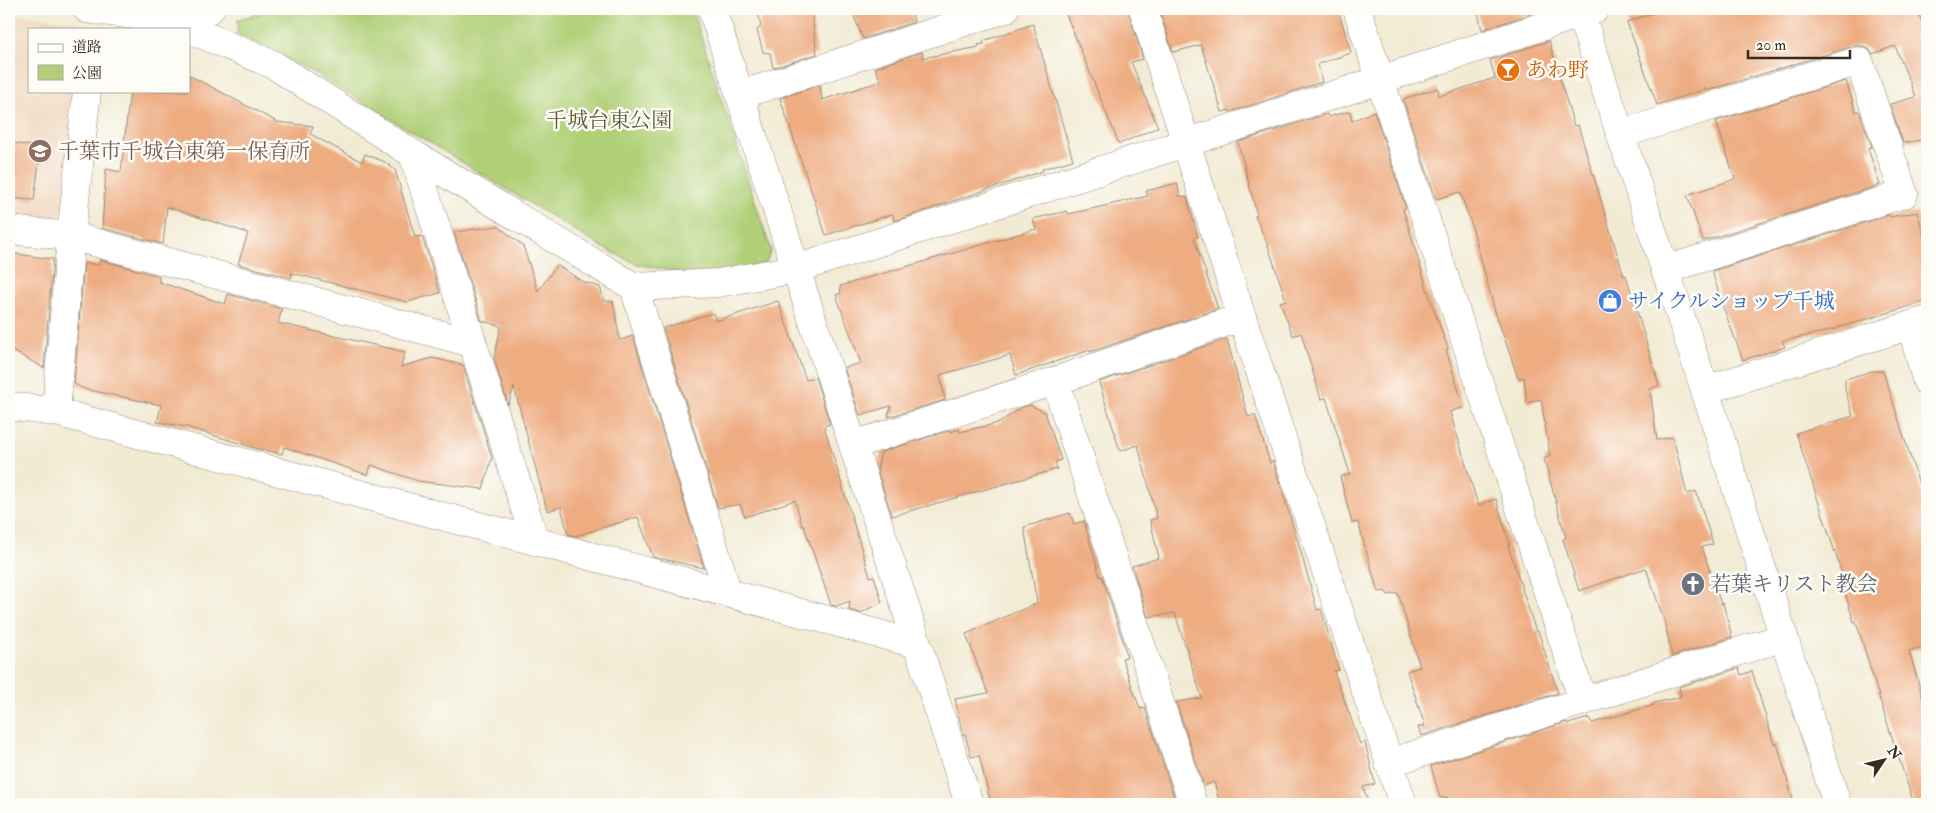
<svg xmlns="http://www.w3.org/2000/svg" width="1936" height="813" font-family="'IM FELL Double Pica','Noto Serif JP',serif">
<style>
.built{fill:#efd6bc}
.green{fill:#b0d078;stroke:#767d4b}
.building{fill:#eeac81}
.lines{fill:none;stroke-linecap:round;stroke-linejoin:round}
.minor-casing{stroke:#968a79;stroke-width:29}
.tertiary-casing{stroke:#968a79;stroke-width:29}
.minor{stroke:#fff;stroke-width:28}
.tertiary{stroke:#fff;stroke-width:28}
.labels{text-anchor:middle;stroke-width:5;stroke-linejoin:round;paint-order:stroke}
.food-label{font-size:21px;fill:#c56008;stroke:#fdfcf7;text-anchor:start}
.park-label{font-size:21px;fill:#5e5c39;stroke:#fdfcf7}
.education-label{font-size:21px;fill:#785e54;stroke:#fdfcf7;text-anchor:start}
.shop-label{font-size:21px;fill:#366cbe;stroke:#fdfcf7;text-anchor:start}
.worship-label{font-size:21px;fill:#5b616d;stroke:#fdfcf7;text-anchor:start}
</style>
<rect width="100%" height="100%" fill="#fdfcf7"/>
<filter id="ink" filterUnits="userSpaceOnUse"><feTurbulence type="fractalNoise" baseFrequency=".02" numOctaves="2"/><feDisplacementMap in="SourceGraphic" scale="10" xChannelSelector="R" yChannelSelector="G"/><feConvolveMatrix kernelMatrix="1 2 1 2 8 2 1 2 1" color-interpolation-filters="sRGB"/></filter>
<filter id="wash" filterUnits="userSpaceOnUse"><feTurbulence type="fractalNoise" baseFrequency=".0096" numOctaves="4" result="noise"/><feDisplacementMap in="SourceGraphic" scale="20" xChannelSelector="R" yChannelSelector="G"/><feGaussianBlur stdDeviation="1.12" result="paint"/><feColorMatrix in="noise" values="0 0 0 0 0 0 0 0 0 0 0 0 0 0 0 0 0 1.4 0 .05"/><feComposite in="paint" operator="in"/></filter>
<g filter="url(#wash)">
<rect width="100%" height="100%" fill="#f2ebd4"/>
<path class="built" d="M9 14 74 21 79 29H29V91H77L65 210 48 225 9 221Z"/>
<path class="green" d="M279 9H692L771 250 766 263 714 275 679 273 637 264 605 249 318 75 237 34 238 19Z"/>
<g id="blocks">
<g class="building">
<path d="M757 9H811L817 54 773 68 770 53 763 52 757 30 761 26Z"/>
<path d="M851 9H911L914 22 863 39Z"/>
<path d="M1064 9H1099L1100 12 1128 9 1143 59 1131 62 1158 127 1119 144Z"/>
<path d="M1159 9H1338L1351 53 1318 64 1322 82 1230 112 1229 110 1222 112 1201 45 1173 52Z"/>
<path d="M1477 9H1540V11L1482 30Z"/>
<path d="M1665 9H1793L1796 16 1817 9H1917L1927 36V139L1903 143 1890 104 1916 97 1895 46 1872 54 1869 49 1863 46H1854L1706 91V89L1657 105 1627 22Z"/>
<path d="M1033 24 1073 160 1042 169 1043 171 894 221 893 214 826 235 780 98 820 85 822 100 881 81 875 68 922 52 923 58 979 47 978 45 984 44 983 41Z"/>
<path d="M1549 41 1574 126 1578 125 1624 276 1626 275 1659 385 1650 389 1657 440 1673 437 1687 494 1696 491 1713 544 1702 547 1721 604 1723 603 1732 637 1672 656 1664 620 1646 568 1579 591 1563 539 1566 538 1544 459 1550 456 1541 399 1527 403 1524 377 1518 378 1494 308 1472 226 1460 192 1436 199 1403 99 1438 88 1439 96 1495 78 1490 60Z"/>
<path d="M189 75 277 122 313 126 310 134 362 162 365 154 385 162 395 170 415 237 422 236 440 293 407 302 292 273 291 278 238 264 248 233 167 207 163 244 102 228 106 169 121 172 130 91H189Z"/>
<path d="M1846 81 1856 112 1859 111 1872 147 1868 148 1880 185 1703 241 1687 195 1735 179 1716 121Z"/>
<path d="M1350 111 1352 121 1374 111 1406 208 1403 209 1431 302 1448 349 1446 350 1464 407 1450 412 1478 505 1496 499 1510 545H1508L1536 632 1538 631 1558 693 1421 736 1418 727 1425 726 1407 671 1420 667 1398 593 1388 595 1385 591 1378 592 1358 522 1352 523 1340 477 1350 474 1326 398 1321 399 1301 333 1293 336 1280 302 1286 300 1267 243 1255 216 1257 215 1238 142 1327 114 1328 117Z"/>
<path d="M9 142 41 148 34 200 9 198Z"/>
<path d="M1177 183 1180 196 1187 197 1198 237 1194 238 1218 309 1090 352V350L1016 375 1010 355 940 375 945 400 888 417 891 406 860 415 844 368 861 363 836 295 841 293 840 286 1036 229 1033 219 1067 211 1069 214 1148 196 1146 191Z"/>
<path d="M1917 212 1927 246V301L1824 332 1782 341 1785 347 1743 360 1722 304 1712 271 1889 215 1890 217Z"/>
<path d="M498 226 523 246 538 291 557 265 583 282 600 287 604 301H613L620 340 633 336 704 568 653 557 638 517 575 536 568 534 561 507 547 511 514 387 508 405 494 358 501 326 482 321 454 232Z"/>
<path d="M9 253 53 259 44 368 9 349Z"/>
<path d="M100 260 159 276V282L225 304 228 294 282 309 278 323 405 352 401 367 432 358 463 365 492 458 483 489 418 481 371 465 368 475 284 447 282 454 258 449 187 427 157 422 161 405 84 389 74 384 84 263 99 265Z"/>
<path d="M778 301 806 380 815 377 830 424 824 426 870 577 874 576 882 602 861 613 849 610 850 601 836 606 831 605 804 526H802L795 500 745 517 740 504 718 508 663 328 713 313 716 321Z"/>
<path d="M1227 339 1248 417 1255 415 1270 463 1273 461 1299 545 1317 610 1321 609 1339 670 1334 671 1360 744 1365 742 1375 784 1363 787 1369 804H1220L1214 782 1204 786 1176 702 1202 698 1175 613 1148 617 1132 566 1159 558 1150 520 1157 518 1138 445 1120 451 1099 382Z"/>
<path d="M1872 371H1883L1927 509V645L1909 651 1927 712V804H1914L1884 713 1856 621 1854 622 1845 593 1848 592 1796 433 1853 416 1845 390V379Z"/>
<path d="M1030 405 1045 412 1061 460 1055 462 1057 469 892 516 877 470 881 452 951 430V432L959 429 960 432 999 423 1020 408Z"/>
<path d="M1070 513 1074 524 1084 521 1100 577 1102 576 1123 641 1127 657 1122 658 1140 709 1145 708 1174 797 1155 804H991L979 755 971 757 965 734 963 735 955 699 988 693 966 634 1037 603 1024 527Z"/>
<path d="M1739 668 1741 675 1752 671 1774 744 1777 743 1794 804H1451L1447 797 1440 798 1431 766 1567 722 1568 724 1589 718 1592 723 1654 705V703L1681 697 1679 687Z"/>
</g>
</g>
</g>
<g filter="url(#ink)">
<use href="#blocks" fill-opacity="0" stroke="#968a79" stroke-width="1"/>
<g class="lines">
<g class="minor-casing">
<g id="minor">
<path d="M87 9 166 19 210 9"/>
<path d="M712 9 969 804"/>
<path d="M1143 9 1242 317 1403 804"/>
<path d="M1357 9 1583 701"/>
<path d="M189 29 274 65 413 154 634 287 718 283 796 269 1380 80 1595 9"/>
<path d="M740 95 1005 9"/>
<path d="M1621 134 1859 61 1904 194 1665 270"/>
<path d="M413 154 535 541"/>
<path d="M9 230 71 236 472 343"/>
<path d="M634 287 728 593"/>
<path d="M1911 325 1927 382"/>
<path d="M1055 381 1193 804"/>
<path d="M1705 390 1927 320"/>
<path d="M9 406 56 412 916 644"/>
<path d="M56 412 71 236 87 91"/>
<path d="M853 445 1055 381 1242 317"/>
<path d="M1389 763 1784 637"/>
</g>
</g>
<g class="tertiary-casing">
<path id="tertiary" d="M1579 9 1705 390 1837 804"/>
</g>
<use href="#minor" class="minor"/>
<use href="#tertiary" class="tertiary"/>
</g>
</g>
<defs>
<g id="bar-disc" transform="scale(1.25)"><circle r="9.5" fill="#e8710a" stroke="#fdfcf7"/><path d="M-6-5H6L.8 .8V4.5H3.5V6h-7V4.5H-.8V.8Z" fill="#fff"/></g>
<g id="school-disc" transform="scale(1.25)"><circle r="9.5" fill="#8d6e63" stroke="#fdfcf7"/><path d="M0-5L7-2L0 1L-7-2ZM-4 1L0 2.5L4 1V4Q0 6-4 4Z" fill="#fff"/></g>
<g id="shop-disc" transform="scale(1.25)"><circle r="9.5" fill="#3f7fe0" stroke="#fdfcf7"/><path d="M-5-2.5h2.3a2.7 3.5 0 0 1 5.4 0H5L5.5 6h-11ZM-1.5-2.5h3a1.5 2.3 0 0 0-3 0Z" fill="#fff"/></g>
<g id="church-disc" transform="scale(1.25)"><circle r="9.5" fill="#6b7280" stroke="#fdfcf7"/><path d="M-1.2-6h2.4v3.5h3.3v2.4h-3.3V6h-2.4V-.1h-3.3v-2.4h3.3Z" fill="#fff"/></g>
</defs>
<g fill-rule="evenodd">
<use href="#bar-disc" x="1508" y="70"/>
<use href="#school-disc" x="40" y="151"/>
<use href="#shop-disc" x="1610" y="301"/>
<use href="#church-disc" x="1693" y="584"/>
</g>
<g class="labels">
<g class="food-label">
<text x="1526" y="77">あわ野</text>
</g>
<g class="park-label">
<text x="609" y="127">千城台東公園</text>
</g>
<g class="education-label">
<text x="58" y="158">千葉市千城台東第一保育所</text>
</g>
<g class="shop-label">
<text x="1628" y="308">サイクルショップ千城</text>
</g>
<g class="worship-label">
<text x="1710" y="591">若葉キリスト教会</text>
</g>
</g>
<rect width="1936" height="813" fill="none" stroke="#fdfcf7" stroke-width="30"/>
<rect x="28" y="28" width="162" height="65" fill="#fdfcf7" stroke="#afa8a0"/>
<rect x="38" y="44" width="25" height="8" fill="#ffffff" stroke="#afa8a0"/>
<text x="72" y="52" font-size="15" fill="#3b2a1e">道路</text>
<rect x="38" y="65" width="25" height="15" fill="#b0d078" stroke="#afa8a0"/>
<text x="72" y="78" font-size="15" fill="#3b2a1e">公園</text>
<g transform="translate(1884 760) rotate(55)" stroke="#fdfcf7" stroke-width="4" paint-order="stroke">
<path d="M0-4L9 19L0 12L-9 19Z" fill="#3b2a1e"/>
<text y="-8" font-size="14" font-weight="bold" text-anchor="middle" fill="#3b2a1e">N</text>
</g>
<path d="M1748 50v8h102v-8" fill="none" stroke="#3b2a1e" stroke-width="2.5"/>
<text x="1756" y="50" font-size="15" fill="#3b2a1e" stroke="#fdfcf7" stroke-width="4" paint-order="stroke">20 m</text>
</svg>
